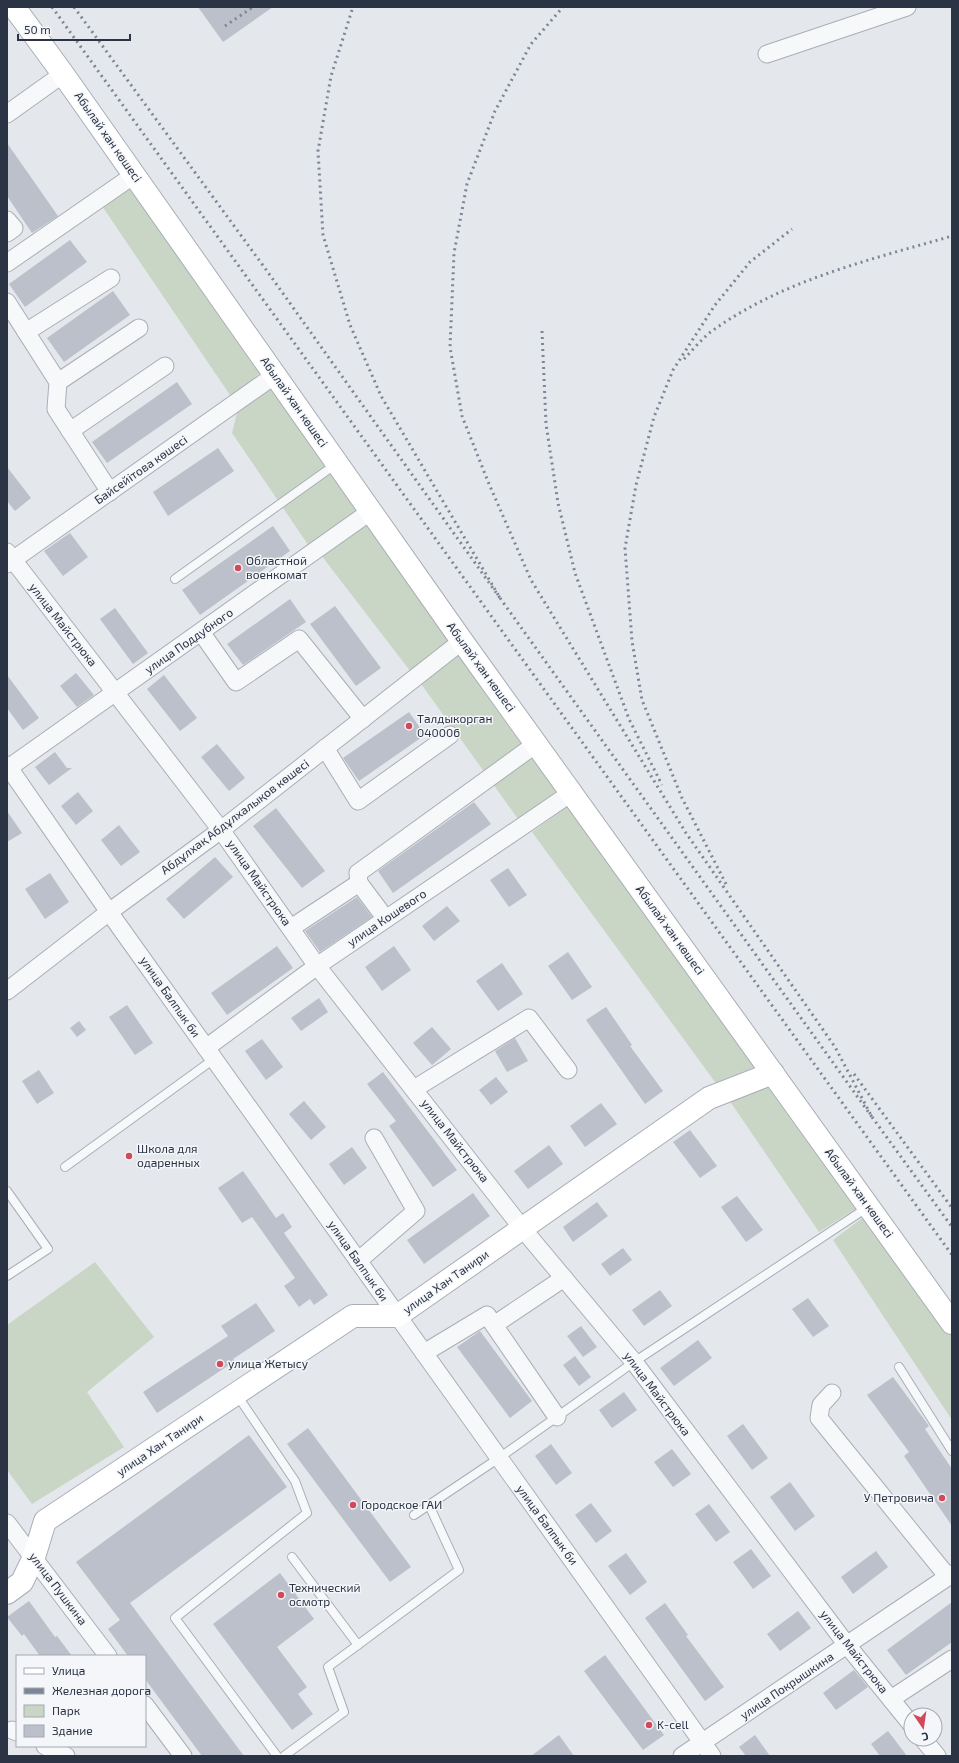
<svg xmlns="http://www.w3.org/2000/svg" width="959" height="1763" font-family="'Exo 2',sans-serif">
<style>
.green{fill:#c9d6c5}
.building{fill:#bbc0ca}
.lines{fill:none;stroke-linecap:round;stroke-linejoin:round}
.lane-casing{stroke:#a9aeb7;stroke-width:10}
.street-casing{stroke:#a9aeb7;stroke-width:19}
.secondary-casing{stroke:#a9aeb7;stroke-width:24}
.lane{stroke:#f7f8fa;stroke-width:8}
.street{stroke:#f7f8fa;stroke-width:17}
.secondary{stroke:#fff;stroke-width:22}
.rail{stroke:#7d8696;stroke-width:3;stroke-dasharray:2 4;stroke-linecap:butt}
.poi-dot{fill:#d1495b;stroke:#f4f6f9;stroke-width:1.5}
.labels{text-anchor:middle;stroke-width:3;stroke-linejoin:round;paint-order:stroke}
.street-label{font-size:12px;fill:#2b3445;stroke:#f4f6f9}
.poi-label{font-size:12px;fill:#2b3445;stroke:#f4f6f9;text-anchor:start}
</style>
<rect width="100%" height="100%" fill="#e4e7ec"/>
<g class="green">
<path d="M131 187 263 370 232 398 100 203Z"/>
<path d="M274 383 365 510 313 552 232 433 238 409Z"/>
<path d="M369 518 455 639 411 672 321 555Z"/>
<path d="M462 651 564 793 518 819 419 681Z"/>
<path d="M569 805 761 1069 718 1086 532 832Z"/>
<path d="M773 1081 862 1205 819 1232 727 1097Z"/>
<path d="M869 1213 952 1329V1420L833 1240Z"/>
<path d="M95 1262 154 1337 87 1392 124 1447 32 1504 7 1470V1325Z"/>
</g>
<g class="building">
<path d="M198 7H273L223 42Z"/>
<path d="M7 143 58 216 32 233 7 196Z"/>
<path d="M70 240 87 262 25 307 9 284Z"/>
<path d="M113 291 130 315 64 362 47 338Z"/>
<path d="M177 382 192 404 107 463 92 442Z"/>
<path d="M218 448 234 471 168 516 153 492Z"/>
<path d="M7 467 31 498 15 511 7 501Z"/>
<path d="M273 526 290 551 200 615 182 590Z"/>
<path d="M70 533 88 557 63 576 44 551Z"/>
<path d="M290 599 306 622 243 665 227 644Z"/>
<path d="M335 606 381 668 356 686 310 624Z"/>
<path d="M115 608 148 653 133 664 100 619Z"/>
<path d="M76 673 94 695 77 707 60 686Z"/>
<path d="M7 675 39 718 23 730 7 708Z"/>
<path d="M164 675 197 718 180 731 147 689Z"/>
<path d="M409 712 425 735 359 781 343 758Z"/>
<path d="M217 744 245 778 229 791 201 757Z"/>
<path d="M55 752 67 768H72L49 785 35 767Z"/>
<path d="M78 792 93 811 76 825 61 806Z"/>
<path d="M474 802 491 824 393 893 378 871Z"/>
<path d="M276 808 325 871 302 888 253 826Z"/>
<path d="M7 811 22 833 7 842Z"/>
<path d="M119 825 140 852 121 866 101 840Z"/>
<path d="M215 857 233 877 184 919 166 899Z"/>
<path d="M508 868 527 895 509 907 490 880Z"/>
<path d="M50 873 69 902 45 919 25 889Z"/>
<path d="M357 897 372 917 320 952 305 931Z"/>
<path d="M447 906 460 921 434 941 422 926Z"/>
<path d="M277 946 293 968 227 1015 211 993Z"/>
<path d="M394 946 411 970 382 991 365 967Z"/>
<path d="M568 952 592 987 572 1000 548 966Z"/>
<path d="M502 963 523 994 498 1011 476 981Z"/>
<path d="M319 998 328 1012 301 1031 291 1018Z"/>
<path d="M127 1005 153 1043 135 1055 109 1017Z"/>
<path d="M606 1007 632 1045 630 1046 663 1091 645 1104 586 1020Z"/>
<path d="M79 1021 86 1030 77 1037 70 1028Z"/>
<path d="M432 1027 451 1049 432 1065 413 1043Z"/>
<path d="M515 1038 528 1061 507 1072 495 1051Z"/>
<path d="M262 1039 283 1067 266 1080 245 1051Z"/>
<path d="M39 1070 54 1093 37 1104 22 1081Z"/>
<path d="M383 1072 457 1170 433 1187 389 1126 396 1121 367 1084Z"/>
<path d="M496 1077 508 1092 491 1105 479 1090Z"/>
<path d="M304 1101 326 1127 311 1140 289 1114Z"/>
<path d="M601 1103 617 1124 585 1147 570 1126Z"/>
<path d="M690 1130 717 1166 700 1178 673 1142Z"/>
<path d="M549 1145 563 1164 528 1189 514 1171Z"/>
<path d="M352 1147 367 1168 344 1185 329 1164Z"/>
<path d="M243 1171 276 1218 283 1213 292 1227 284 1233 328 1295 314 1305 310 1299 299 1307 284 1286 295 1278 252 1217 242 1223 218 1188Z"/>
<path d="M473 1193 490 1216 424 1264 407 1240Z"/>
<path d="M737 1196 763 1230 746 1242 721 1207Z"/>
<path d="M597 1202 608 1216 573 1242 563 1227Z"/>
<path d="M623 1248 632 1260 610 1276 601 1264Z"/>
<path d="M660 1290 672 1306 644 1326 632 1310Z"/>
<path d="M808 1298 829 1326 813 1337 792 1309Z"/>
<path d="M256 1303 275 1331 233 1359 235 1361 157 1413 143 1392 228 1336 221 1326Z"/>
<path d="M581 1326 597 1347 583 1357 567 1336Z"/>
<path d="M480 1331 532 1401 510 1418 457 1347Z"/>
<path d="M698 1340 712 1358 674 1386 660 1368Z"/>
<path d="M575 1356 591 1377 579 1386 563 1365Z"/>
<path d="M893 1377 929 1426 925 1429 952 1469V1526L904 1456 909 1452 867 1395Z"/>
<path d="M624 1392 637 1410 612 1428 599 1410Z"/>
<path d="M743 1424 768 1458 752 1470 727 1436Z"/>
<path d="M308 1428 411 1567 390 1582 287 1444Z"/>
<path d="M249 1435 287 1487 130 1603 244 1756H202L145 1679V1656H128L108 1629 120 1620 76 1562Z"/>
<path d="M551 1444 572 1473 556 1485 535 1456Z"/>
<path d="M672 1449 691 1474 673 1487 654 1462Z"/>
<path d="M790 1482 815 1516 795 1531 770 1497Z"/>
<path d="M591 1503 612 1531 596 1543 575 1515Z"/>
<path d="M709 1504 730 1532 716 1542 695 1514Z"/>
<path d="M751 1549 771 1576 753 1589 733 1562Z"/>
<path d="M876 1551 888 1567 853 1594 841 1577Z"/>
<path d="M626 1553 647 1582 630 1595 608 1566Z"/>
<path d="M280 1573 314 1619 277 1647 307 1687 298 1694 313 1714 292 1730 213 1624Z"/>
<path d="M29 1601 55 1637 57 1636 72 1656H40L24 1634 22 1636 7 1617Z"/>
<path d="M952 1602V1642L906 1675 887 1650Z"/>
<path d="M665 1603 688 1635 686 1636 724 1687 705 1701 645 1618Z"/>
<path d="M798 1611 811 1628 780 1651 767 1634Z"/>
<path d="M605 1655 664 1735 643 1750 584 1671Z"/>
<path d="M854 1670 868 1687 836 1710 823 1693Z"/>
<path d="M888 1731 907 1756H880L871 1744Z"/>
<path d="M559 1735 574 1756H531Z"/>
<path d="M755 1735 770 1756H746L739 1747Z"/>
</g>
<g class="lines">
<g class="lane-casing">
<g id="lane">
<path d="M175 579 336 464"/>
<path d="M65 1167 214 1059"/>
<path d="M7 1191 48 1249 7 1276"/>
<path d="M899 1367 952 1451"/>
<path d="M237 1395 295 1481 307 1513 175 1618 277 1756"/>
<path d="M414 1515 499 1458 634 1362 868 1207"/>
<path d="M292 1557 358 1645"/>
<path d="M284 1756 344 1712 328 1667 459 1570 429 1505"/>
</g>
</g>
<g class="street-casing">
<g id="street">
<path d="M767 54 907 7"/>
<path d="M7 114 63 74"/>
<path d="M7 220 14 228 7 233"/>
<path d="M7 263 134 175"/>
<path d="M7 302 58 382 56 409 110 492"/>
<path d="M26 332 111 278"/>
<path d="M58 382 139 328"/>
<path d="M70 431 165 366"/>
<path d="M7 552 221 830 317 966 522 1228 634 1362 847 1645 911 1724"/>
<path d="M7 564 275 375"/>
<path d="M201 632 236 682 299 639 363 719"/>
<path d="M325 748 358 801 450 735"/>
<path d="M7 765 109 912 712 1756"/>
<path d="M7 769 371 511"/>
<path d="M359 883 386 919"/>
<path d="M291 928 359 883 358 873 536 744"/>
<path d="M7 991 109 912 221 830 462 641"/>
<path d="M206 1048 317 966 571 793"/>
<path d="M414 1089 529 1018 568 1070"/>
<path d="M358 1261 416 1211 374 1138"/>
<path d="M494 1325 564 1278"/>
<path d="M424 1353 487 1315 557 1417"/>
<path d="M832 1393 821 1405 819 1418 948 1577"/>
<path d="M7 1523 108 1656"/>
<path d="M891 1699 952 1659"/>
<path d="M145 1705 183 1756"/>
<path d="M12 1730 17 1732"/>
<path d="M923 1739 937 1756"/>
<path d="M45 1746 66 1756"/>
<path d="M682 1756 952 1574"/>
</g>
</g>
<g class="secondary-casing">
<g id="secondary">
<path d="M14 7 63 74 462 641 952 1323"/>
<path d="M7 1593 22 1582 34 1557 45 1521 353 1316H397L709 1098 773 1073"/>
</g>
</g>
<use href="#lane" class="lane"/>
<use href="#street" class="street"/>
<use href="#secondary" class="secondary"/>
<g class="rail">
<path d="M52 7 952 1255"/>
<path d="M74 7 267 271 500 598 381 396 350 325 323 235 318 151 331 76 353 7"/>
<path d="M225 26 253 7"/>
<path d="M542 331 546 424 558 503 575 573 629 719 662 785"/>
<path d="M684 359C693 350 702 338 712 331 783 280 869 260 952 236"/>
<path d="M500 598 872 1117 835 1047 686 833 531 580 489 484 462 416 450 347 454 253 467 184 495 111 531 44 563 7"/>
<path d="M726 884 682 798 642 700 632 641 625 548 636 485 654 417 673 370 715 305 750 262 792 229"/>
<path d="M854 1074 952 1208"/>
<path d="M872 1117 952 1227"/>
</g>
</g>
<g class="poi-dot">
<circle cx="238" cy="568" r="4"/>
<circle cx="409" cy="726" r="4"/>
<circle cx="129" cy="1156" r="4"/>
<circle cx="220" cy="1364" r="4"/>
<circle cx="942" cy="1498" r="4"/>
<circle cx="353" cy="1505" r="4"/>
<circle cx="281" cy="1595" r="4"/>
<circle cx="649" cy="1725" r="4"/>
</g>
<g class="labels">
<g class="street-label">
<text transform="translate(108 137) rotate(55)" y="4">Абылай хан көшесі</text>
<text transform="translate(294 402) rotate(55)" y="4">Абылай хан көшесі</text>
<text transform="translate(141 470) rotate(-35)" y="4">Байсейітова көшесі</text>
<text transform="translate(63 625) rotate(52)" y="4">улица Майстрюка</text>
<text transform="translate(189 641) rotate(-35)" y="4">улица Поддубного</text>
<text transform="translate(481 667) rotate(54)" y="4">Абылай хан көшесі</text>
<text transform="translate(235 817) rotate(-37)" y="4">Абдұлхақ Абдұлхалықов көшесі</text>
<text transform="translate(259 883) rotate(55)" y="4">улица Майстрюка</text>
<text transform="translate(387 918) rotate(-34)" y="4">улица Кошевого</text>
<text transform="translate(670 930) rotate(54)" y="4">Абылай хан көшесі</text>
<text transform="translate(170 997) rotate(55)" y="4">улица Балпык би</text>
<text transform="translate(455 1141) rotate(52)" y="4">улица Майстрюка</text>
<text transform="translate(859 1193) rotate(54)" y="4">Абылай хан көшесі</text>
<text transform="translate(358 1261) rotate(55)" y="4">улица Балпык би</text>
<text transform="translate(446 1282) rotate(-35)" y="4">улица Хан Танири</text>
<text transform="translate(657 1394) rotate(53)" y="4">улица Майстрюка</text>
<text transform="translate(160 1445) rotate(-34)" y="4">улица Хан Танири</text>
<text transform="translate(547 1525) rotate(54)" y="4">улица Балпык би</text>
<text transform="translate(58 1589) rotate(53)" y="4">улица Пушкина</text>
<text transform="translate(854 1652) rotate(52)" y="4">улица Майстрюка</text>
<text transform="translate(787 1686) rotate(-34)" y="4">улица Покрышкина</text>
</g>
<g class="poi-label">
<text x="246" y="565">Областной<tspan x="246" dy="14">военкомат</tspan></text>
<text x="417" y="723">Талдыкорган<tspan x="417" dy="14">040006</tspan></text>
<text x="137" y="1153">Школа для<tspan x="137" dy="14">одаренных</tspan></text>
<text x="228" y="1368">улица Жетысу</text>
<text x="934" y="1502" text-anchor="end">У Петровича</text>
<text x="361" y="1509">Городское ГАИ</text>
<text x="289" y="1592">Технический<tspan x="289" dy="14">осмотр</tspan></text>
<text x="657" y="1729">K-cell</text>
</g>
</g>
<rect width="959" height="1763" fill="none" stroke="#2b3445" stroke-width="16"/>
<rect x="16" y="1655" width="130" height="92" fill="#f4f6f9" stroke="#a4a8b1"/>
<rect x="24" y="1668" width="20" height="6" fill="#ffffff" stroke="#a4a8b1"/>
<text x="52" y="1675" font-size="12" fill="#2b3445">Улица</text>
<rect x="24" y="1688" width="20" height="6" fill="#7d8696" stroke="#a4a8b1"/>
<text x="52" y="1695" font-size="12" fill="#2b3445">Железная дорога</text>
<rect x="24" y="1705" width="20" height="12" fill="#c9d6c5" stroke="#a4a8b1"/>
<text x="52" y="1715" font-size="12" fill="#2b3445">Парк</text>
<rect x="24" y="1725" width="20" height="12" fill="#bbc0ca" stroke="#a4a8b1"/>
<text x="52" y="1735" font-size="12" fill="#2b3445">Здание</text>
<g transform="translate(923 1727) rotate(167)"><circle r="19" fill="#f4f6f9" stroke="#a4a8b1"/>
<path d="M0-3L7 15L0 10L-7 15Z" fill="#d1495b"/>
<text y="-6" font-size="11" font-weight="bold" text-anchor="middle" fill="#2b3445">С</text>
</g>
<path d="M18 34v6h112v-6" fill="none" stroke="#2b3445" stroke-width="2"/>
<text x="24" y="34" font-size="12" fill="#2b3445" stroke="#f4f6f9" stroke-width="3" paint-order="stroke">50 m</text>
</svg>
